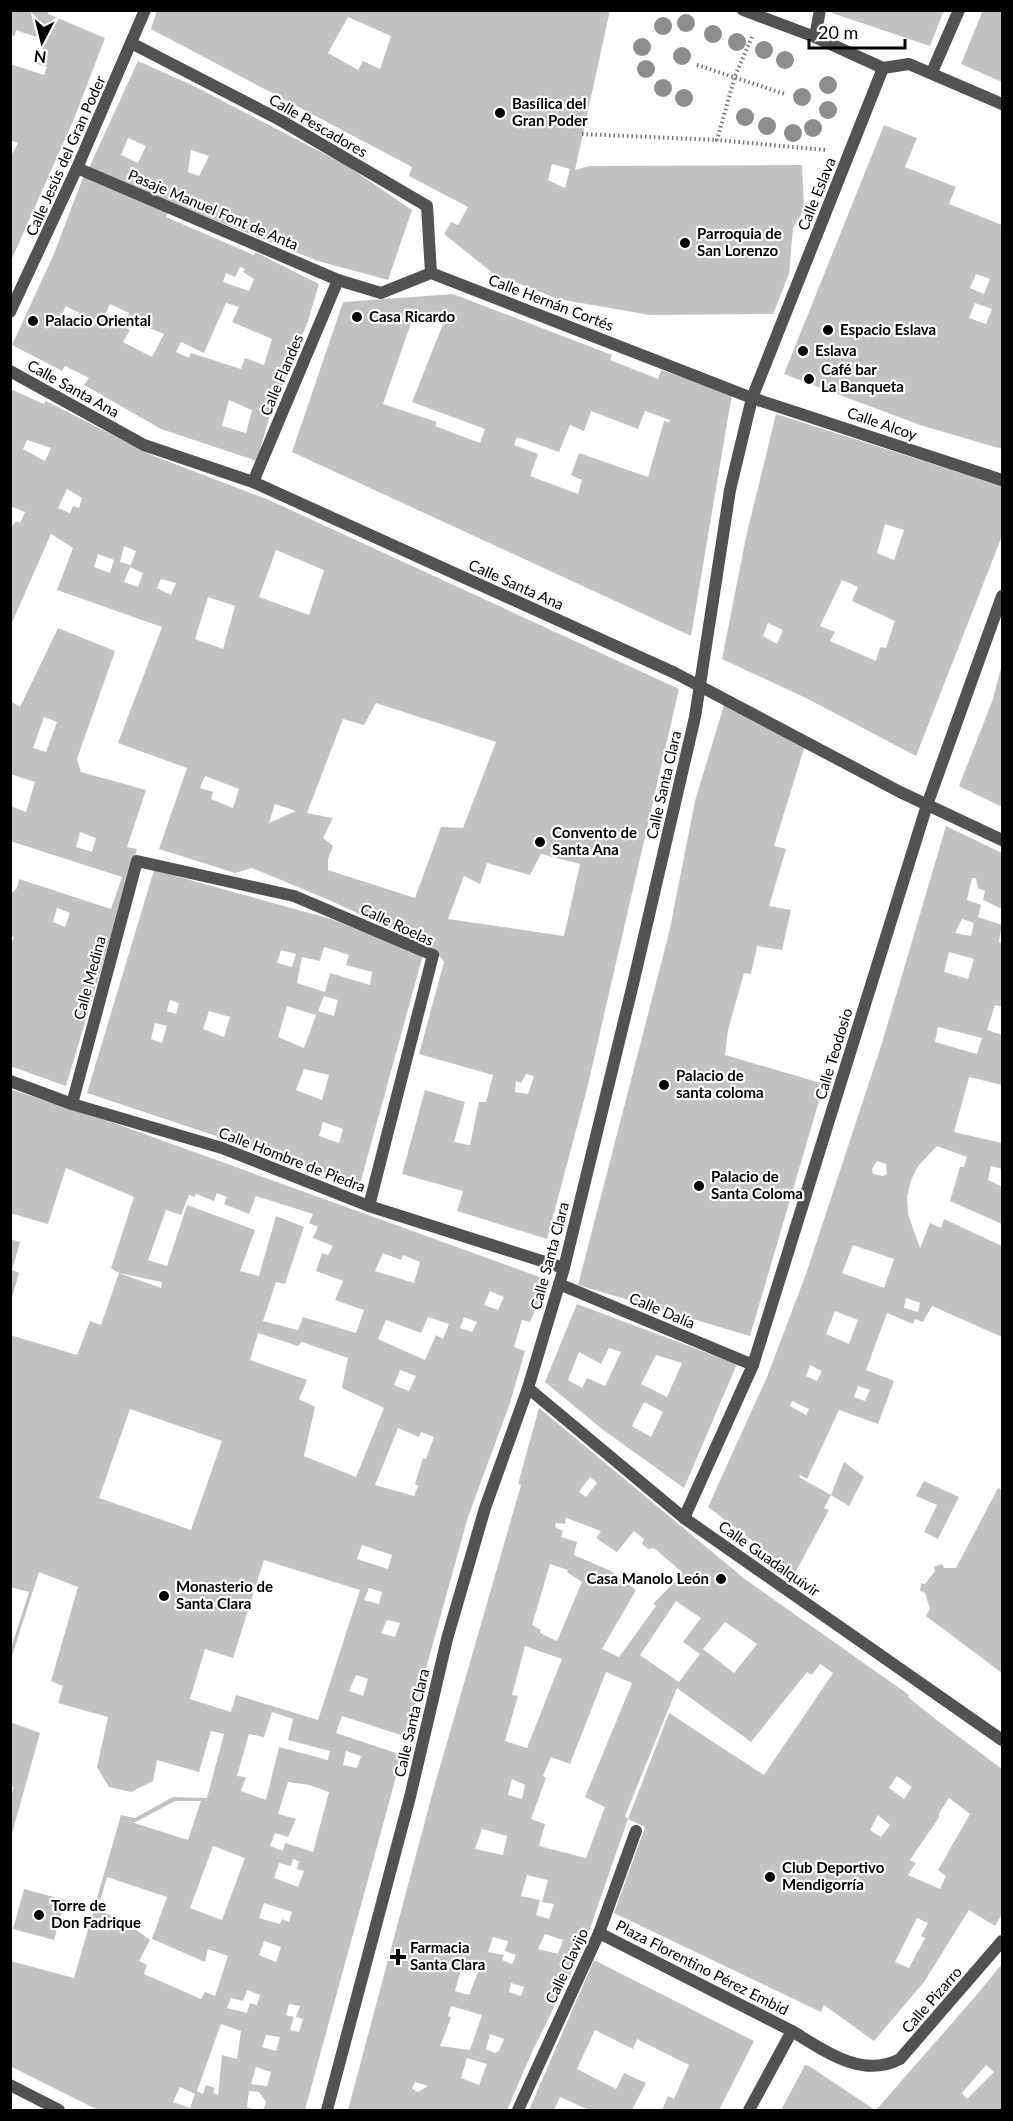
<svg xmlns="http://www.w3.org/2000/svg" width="1013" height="2121" font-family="Lato,sans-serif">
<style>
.building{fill:#c2c2c2;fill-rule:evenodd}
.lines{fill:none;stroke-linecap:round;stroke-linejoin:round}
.path{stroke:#747474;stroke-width:4;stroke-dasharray:1.5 3;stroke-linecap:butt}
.pedestrian{stroke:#525252;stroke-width:12}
.minor{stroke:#525252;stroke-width:12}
.tree{fill:#8d8d8d}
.poi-dot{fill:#000;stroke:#fff;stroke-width:2}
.labels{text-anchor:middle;stroke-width:4.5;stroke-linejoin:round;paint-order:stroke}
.poi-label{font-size:15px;font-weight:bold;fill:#000;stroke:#fff;text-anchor:start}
.street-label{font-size:15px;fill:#000;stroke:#fff}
</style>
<rect width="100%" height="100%" fill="#fff"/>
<g class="building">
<path d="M10 10H49L48 14 105 38 74 119 10 263V158L18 143 10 140V64L44 75 47 67 37 64 45 40 16 30 15 36 10 35Z"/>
<path d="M157 10H610L575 170 589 166 802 165 804 210 793 228 789 274 773 314 650 315 558 299 494 274 444 234 451 222 458 225 468 207 409 176 412 167 151 29ZM348 17 391 36 380 69 363 61 358 70 328 53ZM552 164 570 169 565 188 548 180Z"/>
<path d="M833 10H944L930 46 832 13Z"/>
<path d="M983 10H1002V82L961 64Z"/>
<path d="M138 61 194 86 346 165 412 210 388 280 318 261 88 170ZM128 138 146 146 138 163 121 155ZM191 150 209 156 199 176 188 172Z"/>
<path d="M884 125 917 138 905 167 956 187 949 204 1002 225V449L920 425 784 374ZM976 274 990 279 984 294 970 288ZM975 303 992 309 986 324 969 318Z"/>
<path d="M84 175 169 211 166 217 254 255 255 252 319 284 308 321 269 418 257 461 161 429 84 385 89 378 65 366 62 371 12 345 53 256ZM240 267 245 269 243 272 254 279 249 291 223 282 226 273 235 277ZM226 303 239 307 232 322 272 339 264 365 245 358 241 369 191 353 189 358 176 352 181 342 204 353ZM110 304 129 313 127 319 164 334 152 357 123 342 130 330 104 317ZM66 306 79 313 73 325 60 319ZM229 400 252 410 246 433 222 426Z"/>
<path d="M453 294 612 355 610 360 658 379 661 370 732 394 691 636 292 452 343 302ZM445 319 412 402 485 429 480 443 435 426 437 422 383 404 411 323ZM591 411 638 429 645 411 670 420 669 422 664 421 648 477 579 453 571 475 582 480 578 494 530 476 538 454 514 445 517 437 559 452 570 425 584 431Z"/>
<path d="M10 389 44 404 46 401 154 456 269 500 679 689 587 1089 547 1239 457 1211 463 1191 402 1174 425 1090 465 1102 454 1142 470 1145 479 1102H486L493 1075 419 1054 444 962 433 948 329 900 252 868 235 873 159 849 187 768 118 743 162 627 57 590 73 548 51 534 10 627V529L16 521 20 523 25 512 10 506ZM27 440 51 448 45 461 23 449ZM67 489 82 498 79 508 73 506 70 513 58 508ZM124 546 136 551 130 567 143 573 138 587 124 582 131 565 120 562ZM276 550 324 570 309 615 259 597ZM98 554 114 560 110 573 94 567ZM161 579 176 583 171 595 157 588ZM208 597 235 606 223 649 195 639ZM376 703 496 742 463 828 441 827 415 898 328 870V859L333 846 323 838 333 818 307 813 343 719 364 725ZM205 776 239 789 233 808 211 799 213 792 200 788ZM275 804 296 811 269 823ZM541 854 580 864 564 936 448 919 464 876 480 884 487 863 530 875ZM526 1074 534 1076 528 1094 515 1092 516 1081 521 1083Z"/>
<path d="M776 414 1002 486V536L916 756 806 698 722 659 746 537ZM885 524 904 530 894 560 877 553ZM842 580 858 587 852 601 895 621 886 648 880 647 876 661 830 641 835 632 820 626ZM768 623 783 630 777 644 763 636Z"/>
<path d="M58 628 115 651 77 759 81 772 146 790 127 847 137 849 66 1086 10 1066V947L14 937 10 936V895L17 888 19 879 111 909 122 877 10 841V806L26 812 35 782 10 774V701L20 707ZM44 717 57 722 46 752 33 748ZM80 832 96 838 92 852 76 847ZM57 908 70 913 65 927 53 922Z"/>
<path d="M1002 664V807L959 786 993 699Z"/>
<path d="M724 705 805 745 774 846 786 849 769 906 791 910 782 950 757 946 751 974 744 973 728 1030 725 1055 824 1084 750 1336 578 1285 669 933 695 801Z"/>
<path d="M946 826 1002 853V909L983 900 985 891 978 888 976 878H972L967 900 981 905 978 917 1002 925 999 942 1002 944V1007L995 1005 987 1030 1002 1035V1085L969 1077 954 1132 1002 1143V1169L991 1166 988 1180 1001 1186 1002 1182V1224L950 1201 960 1167H964L967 1157 937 1146 918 1166 911 1180 907 1197 908 1214 920 1248 930 1223 941 1228 944 1219 1002 1246V1337L932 1306 923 1322 915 1319 913 1324 887 1313 866 1370 894 1381 878 1424 839 1410 807 1479 800 1475 799 1477 831 1495 824 1508 829 1510 795 1573 708 1507 767 1377 806 1274 882 1043ZM962 919 974 923 971 936 955 933ZM949 952 974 959 968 979 944 972ZM938 1027 982 1038 977 1054 935 1042ZM877 1161 886 1164 887 1174 883 1176 873 1174 872 1169ZM853 1245 894 1259 884 1288 842 1273ZM906 1298 920 1303 918 1312 904 1308ZM835 1311 858 1320 849 1344 826 1334ZM810 1365 822 1371 817 1381 806 1376ZM858 1386 870 1390 865 1401 854 1397ZM792 1401 809 1409 806 1415 790 1406Z"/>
<path d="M154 870 331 919 423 955 360 1184 87 1093ZM324 947 349 955 346 965 372 972 370 985 330 973 325 992 297 983 302 957 320 961ZM281 950 296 954 292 967 277 963ZM324 996 338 1000 334 1016 318 1011ZM170 1000 179 1003 176 1014 167 1011ZM287 1006 316 1015 304 1048 278 1037ZM209 1011 230 1017 224 1037 203 1029ZM155 1023 167 1026 162 1043 151 1039ZM304 1069 329 1075 322 1100 296 1090ZM323 1122 343 1129 339 1143 319 1136Z"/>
<path d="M10 1089 114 1123 548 1280 530 1322 522 1320 514 1347 525 1351 510 1403 468 1517 407 1737 342 1716 336 1733 402 1755 305 2110H263L266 2102 259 2092 249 2091 247 2107 255 2110H98L10 2066V1961L74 1978 121 1815 135 1818 173 1797 207 1798 224 1734 211 1731 199 1772 157 1760 153 1781 131 1792 109 1787 97 1767 108 1717 58 1703 63 1686 51 1681 78 1587 39 1572 10 1662V1651L29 1592 10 1587V1335L77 1355 90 1321 101 1325 119 1273 161 1288 162 1282 119 1273 111 1268 134 1197 66 1168 48 1224 10 1213ZM217 1193 227 1197 224 1204 249 1214 256 1196 313 1214 309 1223 318 1227 313 1238 333 1246 328 1255 322 1253 316 1271 343 1281 335 1300 364 1310 356 1333 303 1317 298 1330 263 1321 276 1282 285 1284 304 1227 276 1216 259 1276 240 1271 255 1230 187 1205 167 1266 148 1260 166 1210 181 1215 189 1195 195 1197 196 1194 214 1201ZM383 1253 401 1260 403 1255 420 1262 414 1283 375 1271ZM490 1291 504 1297 498 1310 484 1305ZM428 1317 449 1324 443 1339 436 1335 425 1360 378 1339 386 1320 421 1333ZM464 1317 477 1322 472 1332 460 1328ZM258 1333 298 1346 302 1342 348 1358 342 1388 384 1408 356 1477 304 1456 315 1407 299 1399 307 1380 250 1360ZM400 1370 416 1376 409 1391 394 1385ZM130 1409 222 1441 191 1530 99 1498ZM398 1428 419 1437 421 1432 434 1437 426 1459 423 1458 415 1484 418 1486 414 1496 375 1485ZM362 1545 392 1555 388 1569 357 1559ZM264 1560 360 1590 318 1720 236 1695 231 1712 190 1699 205 1649 233 1658ZM369 1588 382 1592 379 1604 364 1600ZM387 1620 400 1623 395 1637 381 1633ZM356 1675 368 1679 363 1696 349 1691ZM272 1712 293 1719 288 1740 330 1751 328 1760 279 1747 266 1800 241 1791 246 1777 237 1776 249 1734 264 1737ZM346 1751 361 1756 357 1768 343 1765ZM288 1782 309 1785 329 1792 313 1852 285 1843 283 1851 270 1846 275 1833 288 1837 296 1819 278 1814ZM175 1801H201L188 1840 134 1823ZM213 1846 245 1858 222 1920 190 1908ZM293 1859 299 1861 297 1869 304 1871 298 1887 274 1878 279 1863 291 1866ZM107 1877 167 1897 152 1939 205 1962 208 1949 228 1956 215 1996 205 1992 201 1999 144 1974 147 1965 139 1961 150 1940 131 1926 98 1909ZM264 1903 292 1912 289 1922 282 1919 280 1924 259 1918ZM264 1941 281 1947 276 1962 259 1955ZM247 1990 260 1995 257 2005 250 2003 247 2013 227 2008 231 1998 243 2001ZM289 2004 300 2006 296 2017 303 2019 299 2032 290 2030 294 2017 286 2015ZM221 2024 241 2031 237 2059 222 2055 218 2095 213 2093 215 2088 206 2085 203 2094 197 2091ZM266 2035 280 2037 276 2051 262 2047ZM256 2067 271 2072 267 2086 251 2084ZM180 2087 195 2094 190 2108 173 2102Z"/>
<path d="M10 1239 20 1242 12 1270 19 1273 11 1301Z"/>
<path d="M577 1304 737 1364 684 1488 602 1429 545 1382ZM609 1348 621 1352 605 1386 587 1378 582 1388 568 1380 579 1352 601 1364ZM656 1355 682 1363 667 1397 641 1384ZM644 1402 663 1412 651 1437 632 1426Z"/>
<path d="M539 1408 746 1580 909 1695 908 1697 938 1721 1002 1769V1914L995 1926 969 1910 924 1982 874 2041 824 2005 821 2012 614 1913 645 1827 628 1819 584 1946 532 2052 507 2110H348L433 1791 521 1485 518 1484ZM590 1477 597 1483 586 1497 579 1492ZM566 1518 601 1531 596 1538 617 1552 634 1531 644 1539 642 1544 648 1549 654 1548 683 1573 653 1604 656 1606 619 1657 602 1649 636 1590 611 1571 574 1555 577 1542 561 1537 563 1531 555 1527 556 1523 565 1524ZM550 1564 568 1570 567 1572 582 1582 557 1641 540 1633 541 1630 532 1625ZM676 1601 701 1618 683 1642 700 1654 679 1682 640 1655ZM725 1622 757 1644 734 1673 703 1649ZM525 1646 562 1659 527 1748 505 1741 518 1696 512 1695ZM820 1664 833 1673 764 1775 669 1713 628 1819 625 1816 677 1688 751 1742 807 1672 812 1675ZM606 1672 632 1683 585 1797 605 1807 586 1858 539 1846 545 1824 531 1819 546 1778 543 1776 551 1757 570 1764ZM897 1776 912 1787 904 1799 889 1788ZM512 1779 525 1785 522 1799 508 1795ZM949 1798 970 1814 938 1870 946 1876 940 1889 908 1875 916 1863 910 1860 940 1816 938 1815ZM878 1815 890 1825 881 1837 870 1830ZM482 1829 507 1836 503 1855 475 1849ZM527 1875 548 1880 542 1902 554 1904 549 1919 536 1915 540 1900 521 1896ZM917 1918 928 1923 921 1936 925 1938 909 1968 895 1962ZM545 1934 563 1940 558 1954 538 1949ZM493 1937 508 1941 505 1951 516 1955 512 1964 502 1960 504 1955 488 1952ZM463 1962 480 1967 469 1995 455 1991ZM511 1983 524 1987 521 1996 509 1992ZM451 2006 482 2015 470 2050 440 2046 451 2018 448 2016ZM490 2034 504 2039 499 2051 495 2053 486 2049ZM467 2058 487 2064 479 2085 461 2078ZM415 2082 428 2086 418 2092 412 2089Z"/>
<path d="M844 1462 864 1477 849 1506 831 1495Z"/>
<path d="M924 1481 959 1497 938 1539 924 1532 937 1505 916 1496Z"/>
<path d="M998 1488 1002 1490V1673L926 1616 930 1609 925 1593 920 1591 921 1583 925 1584 935 1571 934 1567 942 1564 944 1568H956Z"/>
<path d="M10 1722 40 1733 11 1837 10 1800 14 1787 10 1786Z"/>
<path d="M24 1889 65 1900 54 1940 13 1929Z"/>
<path d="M594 1960 754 2041 719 2110H662L668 2096 674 2099 689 2065 637 2039 633 2049 595 2030 577 2069 616 2089 624 2073 646 2083 632 2110H589L560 2097 554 2110H529Z"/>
<path d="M1002 1964V2110H876L974 1998ZM986 2065 994 2072 967 2099 962 2093Z"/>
<path d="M805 2065 809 2066 875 2110H781Z"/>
</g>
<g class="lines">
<g class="path">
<path d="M752 37 735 76 717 140 826 150"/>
<path d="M697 65 785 94"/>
<path d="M582 134 717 140"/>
</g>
<g class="pedestrian">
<path d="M77 168 338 280"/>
<path d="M599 1933 792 2031"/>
</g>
<g class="minor">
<path d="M743 10 815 37 883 68 909 64 1002 104"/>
<path d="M815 37 820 10"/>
<path d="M133 44 280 120 427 206 431 273"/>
<path d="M932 72 959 10"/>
<path d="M10 312 77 168 145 10"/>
<path d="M10 371 144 445 253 482 675 673 900 792 1002 840"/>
<path d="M253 482 338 280 381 293 431 273 752 398 1002 480"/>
<path d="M10 1081 72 1104 222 1148 369 1206 564 1268"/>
<path d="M72 1104 137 861 294 896 433 955 369 1206"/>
<path d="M559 1284 753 1365"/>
<path d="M528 1388 684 1518 1002 1740"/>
<path d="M684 1518 753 1365 927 805 1002 596"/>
<path d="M10 2085 59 2110"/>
<path d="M327 2110 410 1797 447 1639 485 1508 528 1388 564 1268 633 984 695 717 730 490 752 398 883 68"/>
<path d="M518 2110 599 1933 636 1831"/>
<path d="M749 2110 792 2031C825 2051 862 2079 900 2059L1002 1941"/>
</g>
</g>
<g class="tree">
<circle cx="686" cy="23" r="9"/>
<circle cx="663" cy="26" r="9"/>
<circle cx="713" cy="34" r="9"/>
<circle cx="737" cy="42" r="9"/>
<circle cx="642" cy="47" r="9"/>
<circle cx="764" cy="50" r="9"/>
<circle cx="682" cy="56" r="9"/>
<circle cx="785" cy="60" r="9"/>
<circle cx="646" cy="69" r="9"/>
<circle cx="828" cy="85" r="9"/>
<circle cx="663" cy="88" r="9"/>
<circle cx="802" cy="97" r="9"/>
<circle cx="684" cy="98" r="9"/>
<circle cx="828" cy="110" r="9"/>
<circle cx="745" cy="117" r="9"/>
<circle cx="767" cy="126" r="9"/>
<circle cx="813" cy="128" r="9"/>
<circle cx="793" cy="133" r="9"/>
</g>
<g class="poi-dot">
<circle cx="500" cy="113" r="6"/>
<circle cx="685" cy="243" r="6"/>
<circle cx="357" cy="317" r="6"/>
<circle cx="33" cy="321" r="6"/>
<circle cx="828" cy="330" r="6"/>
<circle cx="803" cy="351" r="6"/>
<circle cx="809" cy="379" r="6"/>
<circle cx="540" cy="842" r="6"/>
<circle cx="664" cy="1085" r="6"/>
<circle cx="699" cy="1186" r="6"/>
<circle cx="721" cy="1579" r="6"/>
<circle cx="164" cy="1596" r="6"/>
<circle cx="770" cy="1877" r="6"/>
<circle cx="39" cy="1915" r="6"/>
<path d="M395 1948h6v6h6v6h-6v6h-6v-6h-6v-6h6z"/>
</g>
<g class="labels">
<g class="poi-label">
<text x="512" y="109">Basílica del<tspan x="512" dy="17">Gran Poder</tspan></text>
<text x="697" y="239">Parroquia de<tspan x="697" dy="17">San Lorenzo</tspan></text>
<text x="369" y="322">Casa Ricardo</text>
<text x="45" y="326">Palacio Oriental</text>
<text x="840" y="335">Espacio Eslava</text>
<text x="815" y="356">Eslava</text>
<text x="821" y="375">Café bar<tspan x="821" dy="17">La Banqueta</tspan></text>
<text x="552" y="838">Convento de<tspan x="552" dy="17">Santa Ana</tspan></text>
<text x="676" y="1081">Palacio de<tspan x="676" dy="17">santa coloma</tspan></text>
<text x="711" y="1182">Palacio de<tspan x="711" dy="17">Santa Coloma</tspan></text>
<text x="709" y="1584" text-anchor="end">Casa Manolo León</text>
<text x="176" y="1592">Monasterio de<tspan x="176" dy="17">Santa Clara</tspan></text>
<text x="782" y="1873">Club Deportivo<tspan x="782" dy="17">Mendigorría</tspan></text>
<text x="51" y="1911">Torre de<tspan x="51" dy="17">Don Fadrique</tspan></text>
<text x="410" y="1953">Farmacia<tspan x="410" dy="17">Santa Clara</tspan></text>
</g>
<g class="street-label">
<text transform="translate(318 126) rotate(30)" y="5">Calle Pescadores</text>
<text transform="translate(66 156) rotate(-66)" y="5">Calle Jesús del Gran Poder</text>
<text transform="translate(817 194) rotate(-68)" y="5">Calle Eslava</text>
<text transform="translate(213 210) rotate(23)" y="5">Pasaje Manuel Font de Anta</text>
<text transform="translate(551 303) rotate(21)" y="5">Calle Hernán Cortés</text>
<text transform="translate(282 375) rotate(-67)" y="5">Calle Flandes</text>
<text transform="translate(73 389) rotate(29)" y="5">Calle Santa Ana</text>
<text transform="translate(882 424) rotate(19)" y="5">Calle Alcoy</text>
<text transform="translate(516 585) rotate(24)" y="5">Calle Santa Ana</text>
<text transform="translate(664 785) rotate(-77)" y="5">Calle Santa Clara</text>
<text transform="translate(397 925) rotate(25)" y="5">Calle Roelas</text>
<text transform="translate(90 978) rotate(-75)" y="5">Calle Medina</text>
<text transform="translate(834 1054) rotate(-73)" y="5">Calle Teodosio</text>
<text transform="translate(292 1160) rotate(21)" y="5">Calle Hombre de Piedra</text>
<text transform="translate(550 1256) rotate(-75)" y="5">Calle Santa Clara</text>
<text transform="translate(662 1311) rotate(23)" y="5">Calle Dalía</text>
<text transform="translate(769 1559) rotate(35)" y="5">Calle Guadalquivir</text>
<text transform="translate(412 1723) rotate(-77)" y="5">Calle Santa Clara</text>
<text transform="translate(567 1966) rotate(-65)" y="5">Calle Clavijo</text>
<text transform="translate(702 1968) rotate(27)" y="5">Plaza Florentino Pérez Embid</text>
<text transform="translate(932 2000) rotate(-49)" y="5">Calle Pizarro</text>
</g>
</g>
<rect width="1013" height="2121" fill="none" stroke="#000000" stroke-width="24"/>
<g transform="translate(42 42) rotate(187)" stroke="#ffffff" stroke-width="4.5" paint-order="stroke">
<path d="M0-4.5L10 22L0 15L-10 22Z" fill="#000000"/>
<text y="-9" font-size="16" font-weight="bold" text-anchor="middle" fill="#000000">N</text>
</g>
<path d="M809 39v9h96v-9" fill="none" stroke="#000000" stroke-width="3"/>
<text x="818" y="39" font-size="18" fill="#000000" stroke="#ffffff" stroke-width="4.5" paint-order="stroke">20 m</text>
</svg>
